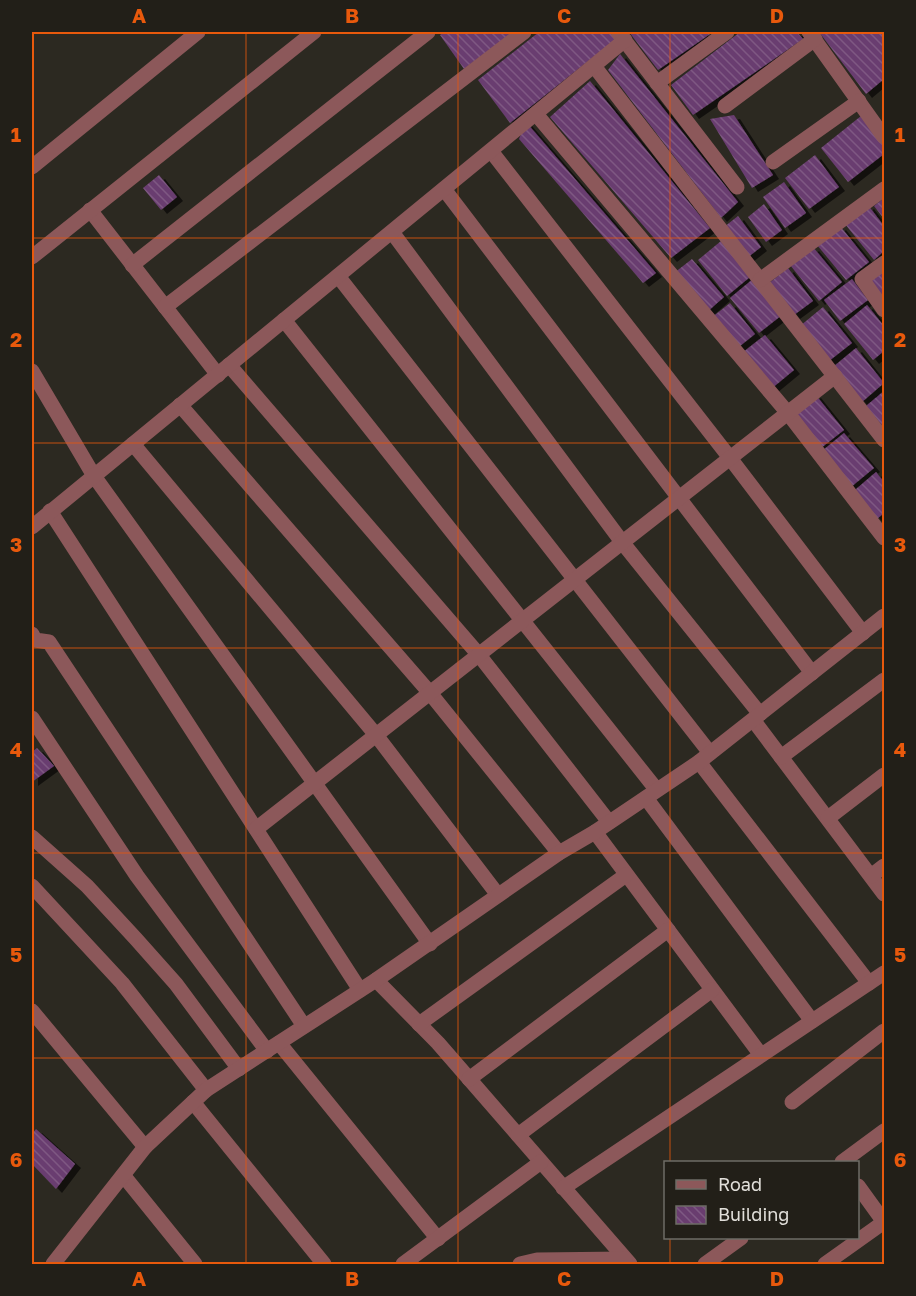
<svg xmlns="http://www.w3.org/2000/svg" width="916" height="1296" font-family="'Golos Text',sans-serif">
<style>
.building{fill:url(#building-back-hatch);filter:url(#shadow)}
.lines{fill:none;stroke-linecap:round;stroke-linejoin:round}
.minor{stroke:#8c585a;stroke-width:15}
.grid{fill:none;stroke:#e8590c;stroke-width:1.5;stroke-opacity:0.55}
.neatline{fill:none;stroke:#e8590c;stroke-width:2}
.grid-label{font-size:20px;text-anchor:middle;font-weight:bold;fill:#e8590c}
</style>
<defs>
<pattern id="building-back-hatch" width="6" height="6" patternUnits="userSpaceOnUse" patternTransform="scale(1.5)"><rect width="6" height="6" fill="#693d6f"/><path d="M-1 5l2 2M0 0l6 6M5-1l2 2" fill="none" stroke="#7e5983"/></pattern>
<filter id="shadow"><feDropShadow dx="6" dy="4" stdDeviation="0" flood-color="#0009"/></filter>
</defs>
<rect width="100%" height="100%" fill="#2c2921"/>
<g class="building">
<path d="M444 32H513L464 69 440 35Z"/>
<path d="M539 32H609L616 39 510 123 478 80Z"/>
<path d="M629 32H713L658 70Z"/>
<path d="M740 32H797L803 39 693 115 671 85Z"/>
<path d="M819 32H884V79L866 94Z"/>
<path d="M620 54 738 202 721 218 608 70Z"/>
<path d="M590 81 710 228 671 258 550 117Z"/>
<path d="M734 115 773 175 752 188 710 119Z"/>
<path d="M861 116 884 146V154L848 182 821 148Z"/>
<path d="M526 122 656 273 643 283 519 139Z"/>
<path d="M815 155 839 187 809 209 785 178Z"/>
<path d="M159 175 177 197 161 210 143 188Z"/>
<path d="M784 182 806 213 785 228 763 197Z"/>
<path d="M884 198V219L874 206Z"/>
<path d="M764 204 782 230 766 242 748 217Z"/>
<path d="M868 205 884 226V251L874 260 845 224Z"/>
<path d="M738 216 761 247 747 258 724 227Z"/>
<path d="M840 226 869 262 846 280 817 245Z"/>
<path d="M721 241 750 277 727 296 698 260Z"/>
<path d="M813 247 842 282 819 301 790 265Z"/>
<path d="M692 259 724 297 707 312 674 273Z"/>
<path d="M788 268 813 301 794 315 769 283Z"/>
<path d="M884 268V303L867 281Z"/>
<path d="M753 279 782 315 759 333 730 298Z"/>
<path d="M852 279 868 300 840 321 824 300Z"/>
<path d="M730 303 755 334 735 350 711 318Z"/>
<path d="M867 305 884 326V351L873 360 844 324Z"/>
<path d="M823 307 852 343 829 361 800 326Z"/>
<path d="M765 335 794 370 771 389 742 353Z"/>
<path d="M856 348 884 383 862 402 833 367Z"/>
<path d="M884 391V428L866 406Z"/>
<path d="M815 394 844 430 821 448 792 413Z"/>
<path d="M844 433 874 468 851 487 822 451Z"/>
<path d="M876 472 884 482V513L877 519 855 490Z"/>
<path d="M37 748 54 766 32 782V752Z"/>
<path d="M36 1129 75 1164 56 1189 32 1164V1134Z"/>
</g>
<g class="lines">
<g class="minor">
<path d="M618 32 737 187"/>
<path d="M809 32 884 137"/>
<path d="M594 66 884 440"/>
<path d="M657 83 727 32"/>
<path d="M725 106 815 39"/>
<path d="M536 114 787 412 884 538"/>
<path d="M491 151 730 458 863 633"/>
<path d="M773 162 859 101"/>
<path d="M32 167 198 32"/>
<path d="M444 189 812 673"/>
<path d="M90 210 218 375"/>
<path d="M392 232 622 542 760 714"/>
<path d="M32 257 314 32"/>
<path d="M884 263 862 279 884 310"/>
<path d="M132 265 428 32"/>
<path d="M338 276 710 753"/>
<path d="M760 280 884 189"/>
<path d="M165 307 524 32"/>
<path d="M284 320 656 789"/>
<path d="M229 365 479 655 609 822"/>
<path d="M32 371 94 476 430 944"/>
<path d="M180 405 430 693 559 853"/>
<path d="M133 444 376 735 498 895"/>
<path d="M50 511 360 990"/>
<path d="M32 527 625 40"/>
<path d="M32 634 35 640 49 642 304 1026"/>
<path d="M32 718 137 876 267 1051"/>
<path d="M754 721 884 894"/>
<path d="M781 757 884 680"/>
<path d="M699 762 869 983"/>
<path d="M646 798 812 1021"/>
<path d="M828 818 884 775"/>
<path d="M256 829 835 376"/>
<path d="M595 832 761 1055"/>
<path d="M32 837 87 886 136 939 176 984 239 1069"/>
<path d="M871 876 884 866"/>
<path d="M32 886 122 983 206 1090"/>
<path d="M376 980 438 1043 630 1264"/>
<path d="M32 1011 145 1147"/>
<path d="M419 1024 626 875"/>
<path d="M279 1043 438 1239"/>
<path d="M469 1079 668 930"/>
<path d="M193 1102 324 1264"/>
<path d="M792 1102 884 1031"/>
<path d="M518 1135 712 990"/>
<path d="M842 1162 884 1131"/>
<path d="M123 1175 195 1264"/>
<path d="M858 1186 884 1222"/>
<path d="M563 1188 884 973"/>
<path d="M53 1264 145 1147 206 1090 376 980 559 853 595 832 699 762 884 616"/>
<path d="M403 1264 541 1162"/>
<path d="M520 1264 537 1260 625 1259"/>
<path d="M705 1264 741 1238"/>
<path d="M825 1264 884 1222"/>
</g>
</g>
<path class="grid" d="M246 32V1264M458 32V1264M670 32V1162M32 238H884M32 443H884M32 648H884M32 853H884M32 1058H884M670 1238V1264"/>
<rect width="916" height="1296" fill="none" stroke="#221f18" stroke-width="66"/>
<rect x="664" y="1161" width="195" height="78" fill="#221f18" stroke="#6e6c66" stroke-width="1.5"/>
<rect x="676" y="1180" width="30" height="9" fill="#8c585a" stroke="#6e6c66" stroke-width="1.5"/>
<text x="718" y="1191" font-size="18" fill="#e1dfda">Road</text>
<rect x="676" y="1206" width="30" height="18" fill="url(#building-back-hatch)" stroke="#6e6c66" stroke-width="1.5"/>
<text x="718" y="1221" font-size="18" fill="#e1dfda">Building</text>
<rect x="33" y="33" width="850" height="1230" class="neatline"/>
<g class="grid-label">
<text x="139" y="23">A</text>
<text x="352" y="23">B</text>
<text x="564" y="23">C</text>
<text x="777" y="23">D</text>
<text x="16" y="142">1</text>
<text x="900" y="142">1</text>
<text x="16" y="347">2</text>
<text x="900" y="347">2</text>
<text x="16" y="552">3</text>
<text x="900" y="552">3</text>
<text x="16" y="757">4</text>
<text x="900" y="757">4</text>
<text x="16" y="962">5</text>
<text x="900" y="962">5</text>
<text x="16" y="1167">6</text>
<text x="900" y="1167">6</text>
<text x="139" y="1286">A</text>
<text x="352" y="1286">B</text>
<text x="564" y="1286">C</text>
<text x="777" y="1286">D</text>
</g>
</svg>
